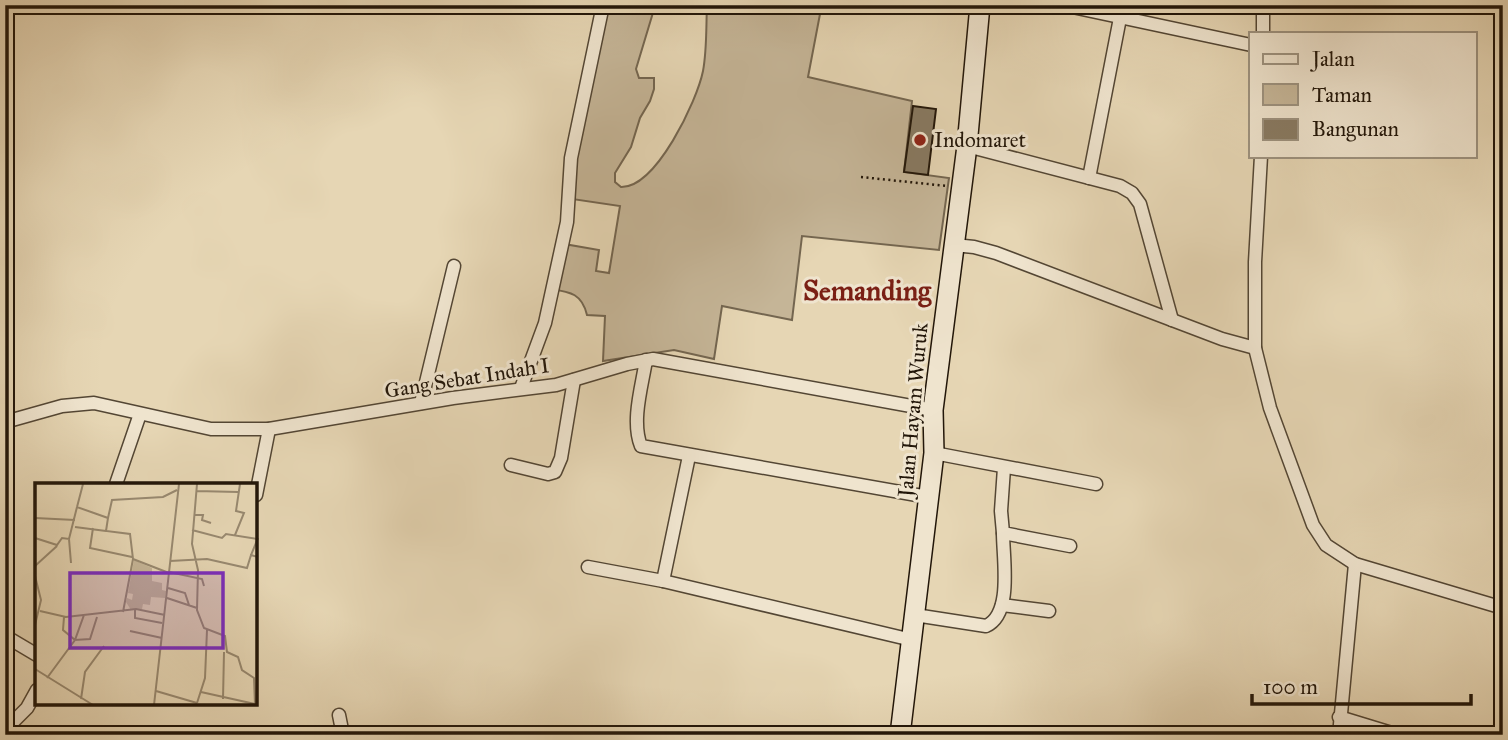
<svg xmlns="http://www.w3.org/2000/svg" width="1508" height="740" font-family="'IM FELL Great Primer',serif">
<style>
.green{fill:#c5b597;stroke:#746650;stroke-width:2}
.building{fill:#887a62;stroke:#221609;stroke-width:2}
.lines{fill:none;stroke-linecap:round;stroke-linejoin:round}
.minor-casing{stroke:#534634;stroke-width:15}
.secondary-casing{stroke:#221609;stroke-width:22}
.path{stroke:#221609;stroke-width:2.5;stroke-dasharray:2 3.5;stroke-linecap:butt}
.minor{stroke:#efe4ce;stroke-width:12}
.secondary{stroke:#efe4ce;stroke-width:19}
.poi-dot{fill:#8f2418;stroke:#efe4ce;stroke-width:2.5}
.labels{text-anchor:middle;stroke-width:6;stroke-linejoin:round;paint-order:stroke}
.poi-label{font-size:21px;fill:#221609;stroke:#efe4ce;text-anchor:start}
.street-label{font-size:21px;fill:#221609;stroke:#efe4ce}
.district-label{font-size:28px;font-weight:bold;fill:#7a1f14;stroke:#efe4ce}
.inset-road{fill:none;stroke:#988970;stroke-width:2}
.view{fill:#7b2cbf;fill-opacity:0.15;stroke:#7b2cbf;stroke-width:3.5}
.inset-edge{fill:none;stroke:#221609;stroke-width:3.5}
</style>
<rect width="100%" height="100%" fill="#e6d6b4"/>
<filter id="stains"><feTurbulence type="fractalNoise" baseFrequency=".00286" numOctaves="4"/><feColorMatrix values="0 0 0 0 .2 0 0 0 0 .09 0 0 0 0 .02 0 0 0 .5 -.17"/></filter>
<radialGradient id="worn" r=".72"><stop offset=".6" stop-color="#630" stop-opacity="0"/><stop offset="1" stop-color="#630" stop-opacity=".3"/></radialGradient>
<path class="green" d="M606 5 655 6 636 69 639 78H654V89L650 101 640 118 631 147 615 173V182L621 187C656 188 697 101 703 71 707 50 706 27 707 5H799L820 14 808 77 912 101 904 172 949 178 939 250 802 236 792 320 722 306 714 359 674 350 603 361 605 316 587 315C582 294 571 292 551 289L564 244 599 250 596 271 609 273 620 206 572 199 573 157Z"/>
<path class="building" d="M913 106 936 109 928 175 904 172Z"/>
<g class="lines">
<g class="minor-casing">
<g id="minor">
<path d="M1063 5 1251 45"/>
<path d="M1263 5V33"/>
<path d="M967 146 1120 186 1132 193 1140 204 1172 320"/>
<path d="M1261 156 1255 262V348L1270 408 1313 525 1326 545 1355 564 1503 608"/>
<path d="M1089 178 1120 18"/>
<path d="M954 245 974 247 996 253 1222 339 1255 348"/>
<path d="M646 360C642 386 631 421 641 446L928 497"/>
<path d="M521 388 545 323 567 222 571 158 603 5"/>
<path d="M421 403 454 266"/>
<path d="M5 422 62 406 94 403 211 429H269L453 398 556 385 627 364 653 359 933 410"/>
<path d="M934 453 1096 484"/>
<path d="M511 465 548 474 555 472 561 458 574 380"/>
<path d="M1004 468 1001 511 1003 533 1070 546"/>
<path d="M116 484 140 414"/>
<path d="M256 495 269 429"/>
<path d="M588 567 663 581 912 640"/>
<path d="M663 581 689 456"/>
<path d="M1002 605 1049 611"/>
<path d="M915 615 986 626C1013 614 1003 559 1003 533"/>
<path d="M5 636 37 655"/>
<path d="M339 715 343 735"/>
<path d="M1339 717 1398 735"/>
<path d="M5 730 27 708 37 690"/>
<path d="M1339 735 1355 564"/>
</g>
</g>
<g class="secondary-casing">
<path id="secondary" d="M900 735 934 453 933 410 967 146 980 5"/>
</g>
<path class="path" d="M861 177 947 186"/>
<use href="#minor" class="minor"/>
<use href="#secondary" class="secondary"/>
</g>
<circle class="poi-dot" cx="920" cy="140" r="7"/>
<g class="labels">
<g class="poi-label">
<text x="934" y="147">Indomaret</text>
</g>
<g class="street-label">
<text transform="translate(467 378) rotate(-9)" y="7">Gang Sebat Indah I</text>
<text transform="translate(913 410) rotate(-85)" y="7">Jalan Hayam Wuruk</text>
</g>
<g class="district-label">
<text x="867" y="300">Semanding</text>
</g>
</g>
<g transform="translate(35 483)">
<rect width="222" height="222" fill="#e6d6b4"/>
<path d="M99 77 117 85V98L127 100V107L131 108 130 115 116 114 115 122 108 121 107 126 96 127 91 119 92 115 97 117 98 111 93 110Z" fill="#c5b597"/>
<path class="inset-road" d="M162 1 157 61 163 87 162 127 169 145 190 153 192 169 203 174 207 187 219 195 220 222M161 8 203 9M42 24 48 1M159 32H168L167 37 176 40M0 35 40 37M73 35 77 17 128 14 142 7M40 44 71 48M58 45 55 65 97 74M157 47 187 55 191 51 222 56M200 52 209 30 201 28 205 1M0 55 22 62 27 55 34 56 42 24 73 35 71 48 95 51 98 76 88 129M223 55 216 72 223 74M34 56 36 80M98 76 134 90M135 78 172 76 212 85 216 72M0 83 22 63M134 89 167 96 169 103M0 93 6 117 0 142M133 105 150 110 154 122M132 115 162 125M100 127V135L127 140M5 128 31 134 101 126 130 132M49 132 40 157 55 156 62 134M95 148 127 155M0 186 58 222M12 195 40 157 28 147 29 134M121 208 162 220M166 209 220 221M46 216 50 189 69 163M188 216 189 169M162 220 170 195 172 147M119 222 144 1"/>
<path class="view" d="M35 90H188V165H35Z"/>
<rect width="222" height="222" class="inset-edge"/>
</g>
<rect width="1508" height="740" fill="none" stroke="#e6d6b4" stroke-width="28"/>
<rect x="7" y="7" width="1494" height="726" fill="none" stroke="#221609" stroke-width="3.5"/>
<rect x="14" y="14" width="1480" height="712" fill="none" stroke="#221609" stroke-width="2"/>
<rect x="1249" y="32" width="228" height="126" fill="#efe4ce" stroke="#9d927f" stroke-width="2"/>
<rect x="1263" y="54" width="35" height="10" fill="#efe4ce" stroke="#9d927f" stroke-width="2"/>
<text x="1312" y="66" font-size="21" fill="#221609">Jalan</text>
<rect x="1263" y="84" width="35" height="21" fill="#c5b597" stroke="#9d927f" stroke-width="2"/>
<text x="1312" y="102" font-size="21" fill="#221609">Taman</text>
<rect x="1263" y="119" width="35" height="21" fill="#887a62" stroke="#9d927f" stroke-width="2"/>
<text x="1312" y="136" font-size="21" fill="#221609">Bangunan</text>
<path d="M1252 694v10h219v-10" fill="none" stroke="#221609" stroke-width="3.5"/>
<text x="1263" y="694" font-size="21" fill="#221609" stroke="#efe4ce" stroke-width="5" paint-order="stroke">100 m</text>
<rect width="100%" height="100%" filter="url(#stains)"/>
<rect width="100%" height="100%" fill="url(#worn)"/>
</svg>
